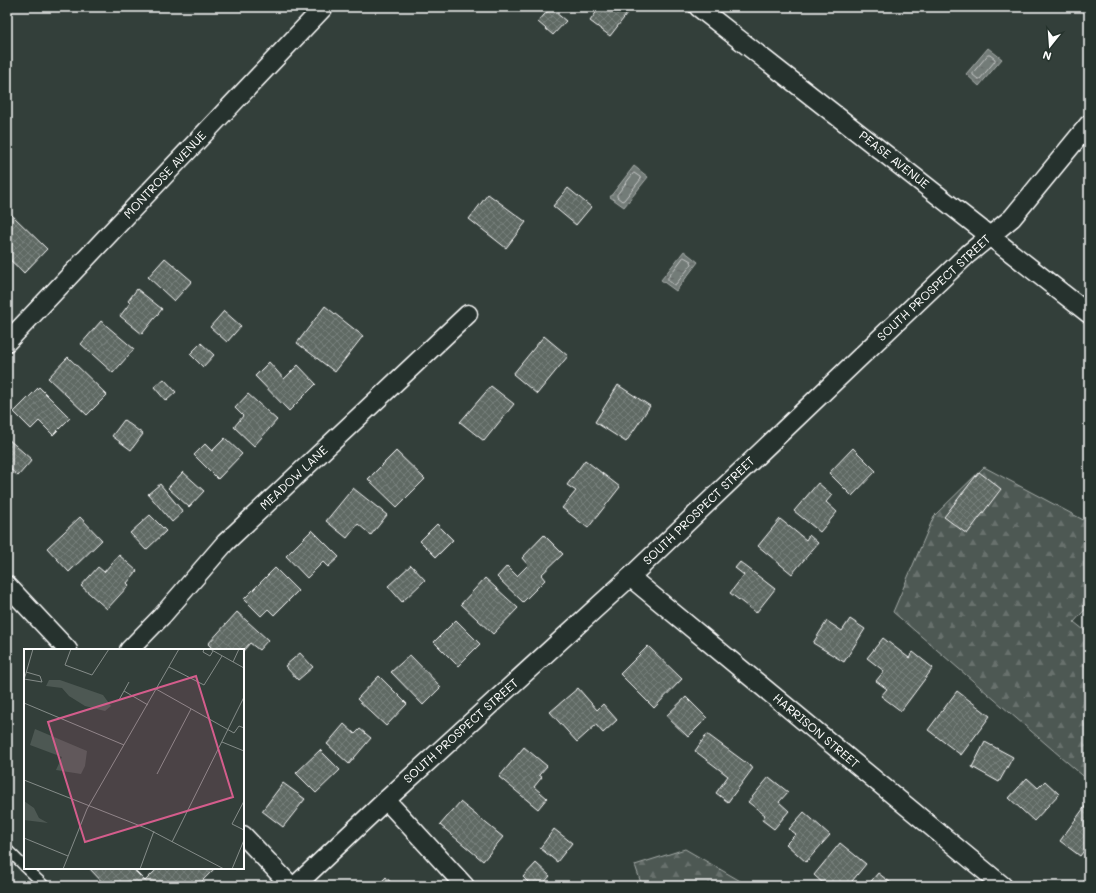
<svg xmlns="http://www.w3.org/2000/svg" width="1096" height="893" font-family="Mali,sans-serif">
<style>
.forest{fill:url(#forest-firs);stroke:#a6aca9}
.water{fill:url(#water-ripples);stroke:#abb0ae}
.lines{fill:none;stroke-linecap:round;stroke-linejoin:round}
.shore{stroke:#c7cac9;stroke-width:1}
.building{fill:url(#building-cross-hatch);stroke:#fff}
.service-casing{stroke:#fff;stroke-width:12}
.minor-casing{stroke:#fff;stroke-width:21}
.service{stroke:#26332d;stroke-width:9}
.minor{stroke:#26332d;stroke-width:18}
.labels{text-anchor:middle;stroke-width:3;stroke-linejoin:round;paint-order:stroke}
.street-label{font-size:12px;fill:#fff;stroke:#26332d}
.inset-road{fill:none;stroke:#858c89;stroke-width:1}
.view{fill:#d45d8c;fill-opacity:0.15;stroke:#d45d8c;stroke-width:2}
.inset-edge{fill:none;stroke:#fff;stroke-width:2}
</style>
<defs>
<pattern id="forest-firs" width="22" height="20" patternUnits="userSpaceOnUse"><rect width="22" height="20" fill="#4d5853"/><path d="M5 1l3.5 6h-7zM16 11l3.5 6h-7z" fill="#68716d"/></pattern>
<pattern id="water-ripples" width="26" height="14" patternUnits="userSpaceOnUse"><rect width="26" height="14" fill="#737b78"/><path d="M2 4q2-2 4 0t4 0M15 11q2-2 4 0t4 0" fill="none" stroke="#606462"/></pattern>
<pattern id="building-cross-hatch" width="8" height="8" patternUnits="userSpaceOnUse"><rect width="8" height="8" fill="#5f6964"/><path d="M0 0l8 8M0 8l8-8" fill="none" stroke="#77807b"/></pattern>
</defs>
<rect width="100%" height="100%" fill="#333f3a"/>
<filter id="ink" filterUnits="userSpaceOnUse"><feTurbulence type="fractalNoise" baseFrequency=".025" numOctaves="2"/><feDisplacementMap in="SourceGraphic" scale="8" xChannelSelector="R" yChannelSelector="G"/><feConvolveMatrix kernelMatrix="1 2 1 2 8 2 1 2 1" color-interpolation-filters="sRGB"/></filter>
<g filter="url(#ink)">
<g class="forest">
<path d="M984 467 1089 523V605L1074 622 1089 634V781L893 612 934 516Z"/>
<path d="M685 849 749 886H642L635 865Z"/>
</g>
<g class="water">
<path d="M988 48 1002 59 979 86 966 74Z"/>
<path d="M634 166 648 177 624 207 610 197Z"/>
<path d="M684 251 698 262 676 291 661 280Z"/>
</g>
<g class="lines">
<g class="shore">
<path d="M988 55H990L995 59V61L980 79H978L973 75V73Z"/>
<path d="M634 173 640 177 641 179 624 200 622 201 617 197V195Z"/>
<path d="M684 257 691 261 692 264 676 284 674 285 668 280V278Z"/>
</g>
</g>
<g class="building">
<path d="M600 7H619L627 14 610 36 590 21Z"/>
<path d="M550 8 566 21 553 35 538 22Z"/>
<path d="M568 188 591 207 576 225 553 206Z"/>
<path d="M488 194 526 222 506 248 469 219Z"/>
<path d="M11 214 47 249 24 273 7 257V218Z"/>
<path d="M165 258 192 281 174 301 148 277Z"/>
<path d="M137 289 162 309 142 334 120 316 130 303 128 301Z"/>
<path d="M325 306 363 336 335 372 297 343Z"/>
<path d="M224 311 241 326 227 342 210 327Z"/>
<path d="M101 321 134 349 113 373 81 344Z"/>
<path d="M544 336 568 356 537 394 513 374Z"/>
<path d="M201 343 214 355 203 367 190 354Z"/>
<path d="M68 357 107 395 87 415 48 378Z"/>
<path d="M269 362 284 379 298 365 316 384 289 411 255 376Z"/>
<path d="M164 379 176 392 166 401 154 387Z"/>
<path d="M618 385 650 406 626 442 595 422Z"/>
<path d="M491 386 514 404 484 441 460 422Z"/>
<path d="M39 387 70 418 53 435 39 421 31 429 14 412Z"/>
<path d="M248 394 277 420 254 446 234 427 243 416 235 408Z"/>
<path d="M124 420 143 434 131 450 112 436Z"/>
<path d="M7 438 32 460 18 476 7 466Z"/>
<path d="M225 438 242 454 218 479 194 455 205 444 212 451Z"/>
<path d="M853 448 876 471 852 496 829 473Z"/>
<path d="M396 451 425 479 397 507 368 479Z"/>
<path d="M585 460 620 487 588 528 562 508 576 491 567 485Z"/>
<path d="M183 472 204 491 189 507 168 488Z"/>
<path d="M979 472 1001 489 967 534 944 517Z"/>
<path d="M818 483 832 495 826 502 837 512 820 532 794 511Z"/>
<path d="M160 484 183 512 172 522 148 494Z"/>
<path d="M353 488 387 515 371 535 358 524 347 538 326 521Z"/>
<path d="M150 515 166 531 146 550 130 533Z"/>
<path d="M80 517 102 540 69 572 47 548Z"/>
<path d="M780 519 806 540 809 535 818 543 792 574 758 546Z"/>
<path d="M437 524 453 540 436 557 420 541Z"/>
<path d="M312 530 339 557 328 567 323 562 307 578 286 556Z"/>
<path d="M544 535 563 554 541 575 545 580 523 602 497 577 507 566 517 576 528 565 522 558Z"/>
<path d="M119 555 137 571 127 583 129 585 107 609 81 586 98 567 104 572Z"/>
<path d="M740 562 775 589 756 613 730 593 744 575 735 568Z"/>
<path d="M411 565 425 580 402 602 388 586Z"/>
<path d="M275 568 298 591 274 615 268 609 261 616 244 599Z"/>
<path d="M485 578 518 608 493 634 461 604Z"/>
<path d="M237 612 268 640 259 650 250 643 243 651V650H214L208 644Z"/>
<path d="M850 619 865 629 844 662 813 643 827 621 842 631Z"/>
<path d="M456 620 480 644 458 666 434 642Z"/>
<path d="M883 638 909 658 913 652 933 668 901 711 881 696 887 689 876 681 884 671 867 658Z"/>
<path d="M648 646 682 679 654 708 620 674Z"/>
<path d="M300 653 313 667 298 680 285 666Z"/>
<path d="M410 655 441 687 423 705 391 672Z"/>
<path d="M379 676 407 704 386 726 357 699Z"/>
<path d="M578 688 597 710 603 704 617 720 603 733 596 725 577 742 550 712Z"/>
<path d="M957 691 990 716 961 755 928 730Z"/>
<path d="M686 697 707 718 688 737 666 716Z"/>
<path d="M344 724 355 734 360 729 371 738 349 764 327 744Z"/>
<path d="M707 734 753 768 728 802 716 793 728 776 695 751Z"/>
<path d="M985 742 1013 757 999 782 972 767Z"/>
<path d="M524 747 547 766 539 775 542 777 534 787 547 798 538 809 499 777Z"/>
<path d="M320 750 340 770 316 793 296 773Z"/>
<path d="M769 777 788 792 779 802 789 811 774 829 762 820 765 815 748 802Z"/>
<path d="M1027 778 1038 788 1045 781 1059 794 1034 821 1009 798Z"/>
<path d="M283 783 305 799 283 827 262 811Z"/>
<path d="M460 802 503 837 483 861 440 825Z"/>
<path d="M1086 805 1089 807V844L1080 856 1060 841Z"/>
<path d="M804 812 830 835 806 862 786 844 796 834 789 829Z"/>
<path d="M554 829 572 843 557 862 540 848Z"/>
<path d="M840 843 866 864 848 886H826L814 875Z"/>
<path d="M536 863 550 876 541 886H532L523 877Z"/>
<path d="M89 868H132L145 881 158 868H215L197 886H106Z"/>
<path d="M878 873 895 886H867Z"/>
<path d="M386 877 394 886H377Z"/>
</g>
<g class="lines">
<g class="service-casing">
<g id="service">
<path d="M7 849 25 867"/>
<path d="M26 868 45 886"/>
</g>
</g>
<g class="minor-casing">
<g id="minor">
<path d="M698 7 1089 314"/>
<path d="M7 342 324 7"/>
<path d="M630 577 1003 886"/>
<path d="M7 585 68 650"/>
<path d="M129 650 162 616 225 543 468 314"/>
<path d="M386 800 465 886"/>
<path d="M243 835 291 886"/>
<path d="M295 886 386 800 630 577 968 254 1012 218 1089 124"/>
</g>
</g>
<use href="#service" class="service"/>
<use href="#minor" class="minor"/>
</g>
</g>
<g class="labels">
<g class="street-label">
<text transform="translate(894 160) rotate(38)" y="4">PEASE AVENUE</text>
<text transform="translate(165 175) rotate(-47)" y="4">MONTROSE AVENUE</text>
<text transform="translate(934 288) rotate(-43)" y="4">SOUTH PROSPECT STREET</text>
<text transform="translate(294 478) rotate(-43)" y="4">MEADOW LANE</text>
<text transform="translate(699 511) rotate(-44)" y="4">SOUTH PROSPECT STREET</text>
<text transform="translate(461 731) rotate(-42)" y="4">SOUTH PROSPECT STREET</text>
<text transform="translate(816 731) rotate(40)" y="4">HARRISON STREET</text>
</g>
</g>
<g transform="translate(24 649)">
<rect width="220" height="220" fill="#333f3a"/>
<path d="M25 31H36L79 46 87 57 81 62 61 57 45 47 38 39 22 37ZM11 80 63 102 61 117 57 125 32 121 38 108 6 96ZM0 152 10 159 15 169 24 174 0 171Z" fill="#4d5853"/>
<path class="inset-road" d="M47 0 41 16 68 26 85 0M180 0 179 3 186 7 189 2M186 0 220 19M209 13 215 0M145 18 180 36 198 7M0 30 18 33 16 27 2 23M0 31 9 0M132 40 210 84 215 77 220 79M100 42 124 56M95 51 105 33M0 54 100 96M198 93 220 102M133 125 167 60M0 131 124 180 200 220M220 152 208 175 220 181M0 189 44 207M148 193 220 48M39 220 63 160 155 0M116 220 130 182M208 220 220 191"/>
<path class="view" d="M172 27 209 148 61 193 24 73Z"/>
<rect width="220" height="220" class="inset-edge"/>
</g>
<rect width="1096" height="893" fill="none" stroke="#26332d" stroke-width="24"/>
<rect x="12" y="12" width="1072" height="869" fill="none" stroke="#fff" stroke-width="1.5" filter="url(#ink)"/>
<g transform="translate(1050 46) rotate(197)" stroke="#26332d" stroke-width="3" paint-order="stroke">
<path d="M0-3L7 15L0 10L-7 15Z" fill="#ffffff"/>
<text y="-6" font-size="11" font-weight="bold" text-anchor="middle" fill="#ffffff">N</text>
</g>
</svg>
